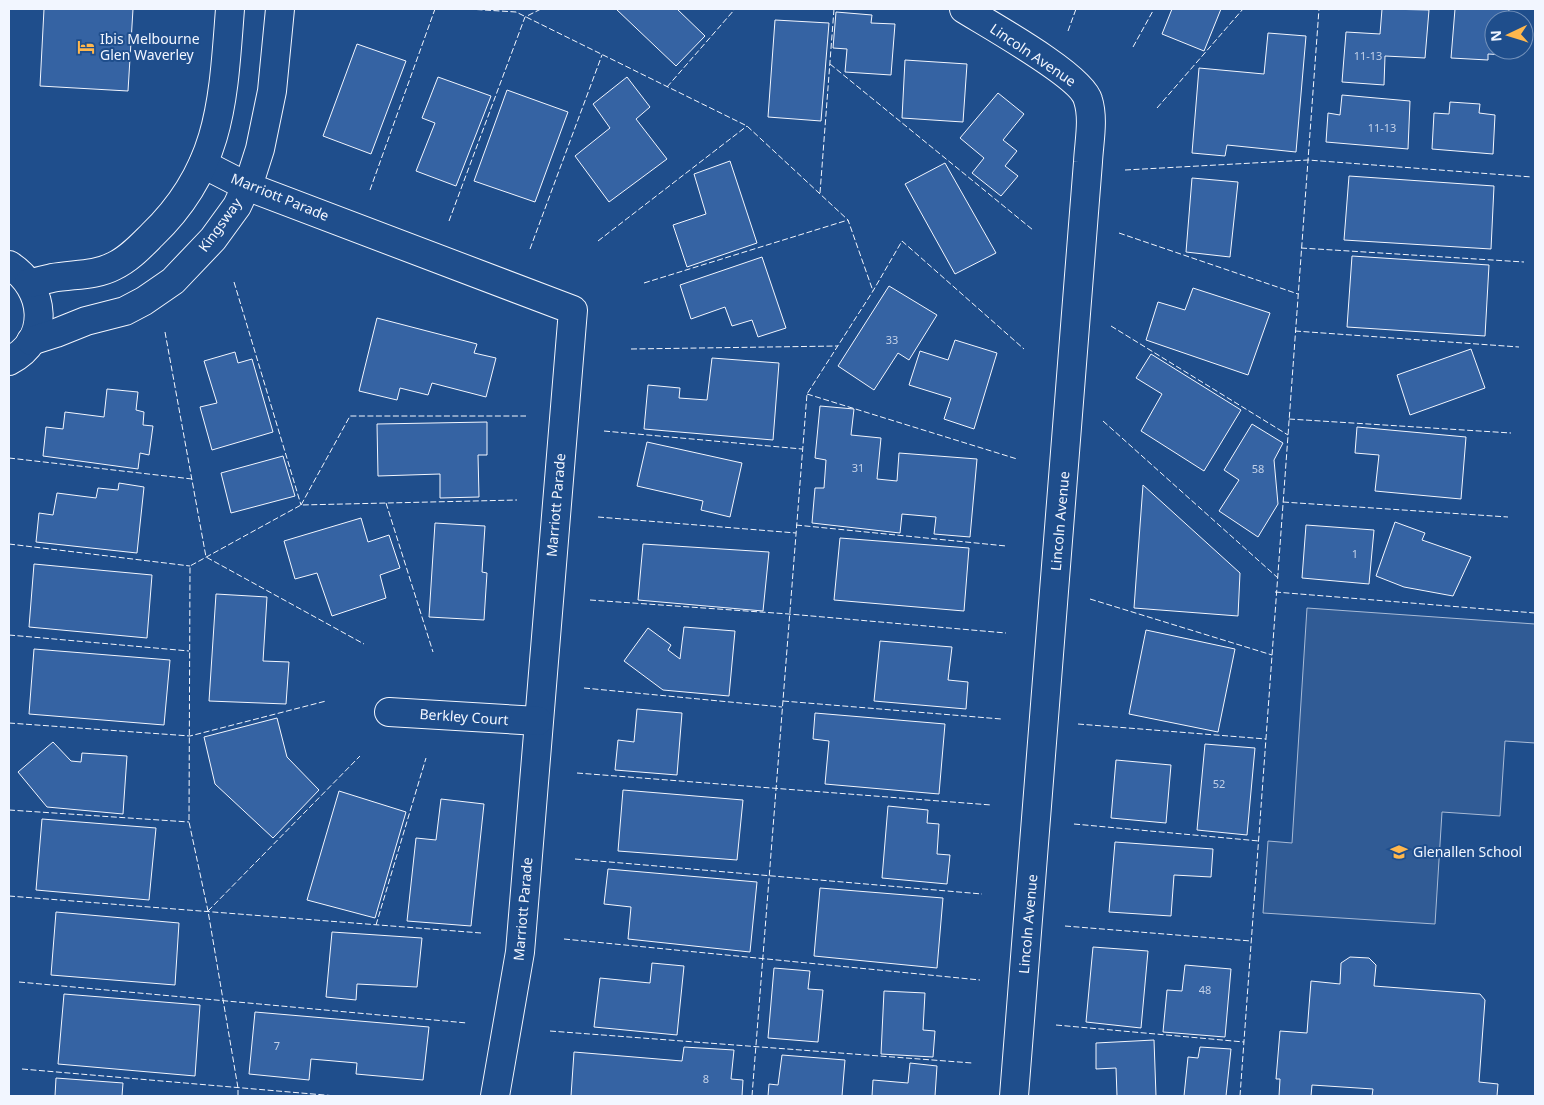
<svg xmlns="http://www.w3.org/2000/svg" width="1544" height="1105" font-family="'Noto Sans',sans-serif">
<style>
.parking{fill:#305b95;stroke:#a8bbd7}
.building{fill:#3563a3;stroke:#f2f6ff}
.lines{fill:none;stroke-linecap:round;stroke-linejoin:round}
.minor-casing{stroke:#f2f6ff;stroke-width:30}
.minor{stroke:#1f4e8c;stroke-width:28}
.fence{stroke:#f2f6ff;stroke-width:1;stroke-dasharray:6 2.5;stroke-linecap:butt}
.labels{text-anchor:middle;stroke-width:4;stroke-linejoin:round;paint-order:stroke}
.number-label{font-size:11px;fill:#c3d1e8}
.poi-label{font-size:14px;fill:#f2f6ff;stroke:#1f4e8c;text-anchor:start}
.street-label{font-size:14px;fill:#f2f6ff;stroke:#1f4e8c}
</style>
<rect width="100%" height="100%" fill="#1f4e8c"/>
<path class="parking" d="M1307 608 1535 624V743L1505 741 1500 816 1442 812 1435 924 1263 913 1268 841 1292 843Z"/>
<g class="building">
<path d="M44 9H133L128 91 40 86Z"/>
<path d="M616 9H677L705 36 676 66Z"/>
<path d="M1172 9H1221L1204 51 1162 34Z"/>
<path d="M1382 9 1429 10 1425 58 1385 56 1384 85 1342 82 1346 32 1380 34Z"/>
<path d="M1455 9H1509L1508 20H1494V50H1506V55L1488 54V60L1451 58Z"/>
<path d="M836 12 872 15 871 23 895 24 891 75 845 72 847 49 833 48Z"/>
<path d="M775 20 829 23 821 121 768 117Z"/>
<path d="M1268 33 1306 36 1296 152 1227 145 1225 156 1192 153 1199 68 1264 74Z"/>
<path d="M357 44 406 61 371 154 323 136Z"/>
<path d="M905 60 967 64 963 122 902 118Z"/>
<path d="M438 77 491 96 456 186 416 171 435 123 422 118Z"/>
<path d="M627 77 650 107 636 119 667 159 609 202 575 156 610 128 593 104Z"/>
<path d="M507 90 568 112 535 202 474 181Z"/>
<path d="M998 93 1024 114 1003 140 1017 151 1005 166 1018 176 1001 196 972 173 984 158 960 138Z"/>
<path d="M1342 95 1410 101 1408 149 1326 142 1328 113 1340 115Z"/>
<path d="M1450 102 1480 104 1479 113 1495 115 1493 154 1432 149 1434 113 1449 114Z"/>
<path d="M730 161 757 243 687 267 673 225 706 214 694 174Z"/>
<path d="M945 163 996 253 955 274 905 184Z"/>
<path d="M1349 176 1494 186 1491 249 1344 240Z"/>
<path d="M1192 178 1238 182 1230 257 1186 252Z"/>
<path d="M1352 256 1489 265 1485 336 1347 327Z"/>
<path d="M762 257 786 328 758 337 752 320 732 326 725 307 691 319 680 285Z"/>
<path d="M889 286 937 315 909 360 898 353 874 390 838 366Z"/>
<path d="M1193 288 1270 313 1248 375 1146 340 1158 302 1185 310Z"/>
<path d="M377 318 477 344 474 353 496 358 486 397 432 383 428 395 400 388 397 400 359 391Z"/>
<path d="M955 340 997 353 974 429 944 419 951 398 909 385 920 351 948 360Z"/>
<path d="M1471 349 1485 388 1410 415 1397 375Z"/>
<path d="M235 352 238 363 252 359 273 432 212 450 200 407 217 403 204 361Z"/>
<path d="M1151 354 1241 410 1204 471 1141 431 1162 394 1136 378Z"/>
<path d="M712 358 779 363 773 440 644 429 648 385 680 388 679 398 707 400Z"/>
<path d="M107 389 138 392 136 410 144 412 143 425 153 426 149 455 140 453 138 469 43 456 46 427 63 429 65 412 104 417Z"/>
<path d="M820 406 854 409 851 435 881 438 877 479 897 481 899 453 977 459 970 537 934 534 936 517 902 514 900 533 812 523 815 488H824L826 460 815 458Z"/>
<path d="M487 422V455H478L479 497 440 498V474L378 476 377 424Z"/>
<path d="M1252 424 1283 443 1274 460 1278 504 1258 537 1219 511 1239 480 1224 470Z"/>
<path d="M1357 427 1466 437 1461 499 1375 491 1379 455 1355 453Z"/>
<path d="M647 442 742 463 730 517 701 510 703 501 637 486Z"/>
<path d="M283 456 295 496 231 513 221 473Z"/>
<path d="M119 483 144 487 137 553 36 542 39 513 53 515 57 493 96 498 98 488 118 490Z"/>
<path d="M1143 485 1240 573 1238 616 1134 608Z"/>
<path d="M361 518 368 542 389 535 400 568 380 575 386 598 332 616 317 573 295 579 284 541Z"/>
<path d="M1395 522 1425 533 1422 540 1471 557 1453 596 1404 587 1376 576Z"/>
<path d="M435 523 485 526 482 572 487 573 484 620 429 617Z"/>
<path d="M1306 525 1374 530 1369 584 1302 578Z"/>
<path d="M840 538 969 548 964 611 834 600Z"/>
<path d="M643 544 769 552 763 611 638 600Z"/>
<path d="M34 564 152 575 147 638 29 627Z"/>
<path d="M216 594 267 597 263 661 289 662 286 704 209 701Z"/>
<path d="M684 627 735 631 729 696 663 690 624 661 648 628 671 645 668 650 680 659Z"/>
<path d="M1146 630 1235 649 1218 732 1129 714Z"/>
<path d="M880 641 952 647 948 680 968 682 966 709 874 701Z"/>
<path d="M34 649 170 660 164 725 29 714Z"/>
<path d="M637 709 682 713 677 775 615 770 618 740 634 742Z"/>
<path d="M815 713 945 724 939 794 825 784 829 741 813 739Z"/>
<path d="M277 718 287 757 319 790 273 838 215 784 204 737Z"/>
<path d="M53 742 71 761 81 762 82 753 127 756 123 814 47 807 18 772Z"/>
<path d="M1205 744 1255 748 1247 835 1197 830Z"/>
<path d="M1116 760 1171 765 1166 823 1111 818Z"/>
<path d="M623 790 743 800 737 860 618 851Z"/>
<path d="M339 791 406 812 375 918 307 900Z"/>
<path d="M441 799 484 804 471 926 407 921 416 838 436 840Z"/>
<path d="M888 806 928 810 927 823 939 824 937 854 950 855 947 884 882 878Z"/>
<path d="M42 819 156 828 149 900 36 890Z"/>
<path d="M1115 842 1213 849 1211 877 1174 875 1171 916 1109 912Z"/>
<path d="M608 869 757 882 750 952 628 939 631 907 604 904Z"/>
<path d="M820 888 943 898 937 968 814 956Z"/>
<path d="M56 912 179 923 175 985 51 975Z"/>
<path d="M332 932 422 938 417 987 357 984 356 1000 326 997Z"/>
<path d="M1093 947 1148 951 1141 1028 1086 1022Z"/>
<path d="M1350 957 1369 958 1376 965 1374 986 1480 994 1485 1000 1479 1082 1498 1084 1497 1096H1372L1373 1089 1312 1085 1311 1096H1279L1280 1079H1276L1280 1031 1307 1033 1311 981 1340 984 1341 963Z"/>
<path d="M652 963 684 966 677 1035 594 1027 600 978 650 983Z"/>
<path d="M1185 965 1231 969 1225 1037 1163 1032 1167 990 1182 991Z"/>
<path d="M774 968 810 971 808 989 823 990 818 1042 768 1038Z"/>
<path d="M884 991 925 993 923 1030 935 1031 933 1057 881 1054Z"/>
<path d="M64 994 200 1005 195 1076 58 1064Z"/>
<path d="M255 1012 429 1027 423 1080 356 1074 357 1063 311 1059 309 1080 249 1074Z"/>
<path d="M1154 1040 1156 1096H1117L1116 1068 1096 1069V1043Z"/>
<path d="M684 1047 734 1050 731 1079 743 1080 742 1096H571L574 1052 682 1061Z"/>
<path d="M1200 1047 1231 1049 1226 1096H1184L1188 1057 1198 1058Z"/>
<path d="M782 1055 845 1060 842 1096H768L769 1084 778 1085Z"/>
<path d="M910 1063 937 1066 935 1096H872L873 1080 908 1083Z"/>
<path d="M56 1078 123 1083 122 1096H55Z"/>
</g>
<g class="lines">
<g class="minor-casing">
<g id="minor">
<path d="M964 9C988 24 1082 76 1088 100 1094 119 1089 142 1088 162L1014 1096"/>
<path d="M203 164 246 186 573 310 520 952 495 1096"/>
<path d="M9 265C46 288 51 340 9 361"/>
<path d="M29 283C37 282 44 280 52 278 73 274 95 276 114 266 129 259 141 246 152 235 222 168 223 99 230 9"/>
<path d="M31 341 56 333 86 321 125 311 144 301 173 281 213 239 237 206 252 174 260 149 272 91 280 9"/>
<path d="M389 712 538 721"/>
</g>
</g>
<use href="#minor" class="minor"/>
<g class="fence">
<path d="M468 9 516 12 747 126 848 220 873 291"/>
<path d="M1068 31 1076 9"/>
<path d="M1133 47 1154 9"/>
<path d="M830 64 1033 230"/>
<path d="M667 87 735 9"/>
<path d="M1157 108 1243 9"/>
<path d="M1125 170 1308 160 1532 177"/>
<path d="M370 190 435 9"/>
<path d="M820 193 834 9"/>
<path d="M449 221 525 17 541 9"/>
<path d="M1119 233 1298 294"/>
<path d="M598 241 747 126"/>
<path d="M1301 248 1524 262"/>
<path d="M530 249 602 55"/>
<path d="M234 282 301 505"/>
<path d="M644 283 848 220"/>
<path d="M1111 326 1288 435"/>
<path d="M1295 331 1519 347"/>
<path d="M165 332 206 557 364 644"/>
<path d="M631 349 838 346"/>
<path d="M807 394 1017 459"/>
<path d="M1289 419 1511 433"/>
<path d="M1103 421 1278 578"/>
<path d="M604 431 802 449"/>
<path d="M9 458 192 479"/>
<path d="M1283 502 1508 517"/>
<path d="M386 503 433 652"/>
<path d="M301 505 350 416H526"/>
<path d="M598 517 796 533"/>
<path d="M796 525 1006 546"/>
<path d="M9 544 190 566"/>
<path d="M1275 592 1535 613"/>
<path d="M1090 599 1272 655"/>
<path d="M590 600 789 614 1006 633"/>
<path d="M9 635 189 651"/>
<path d="M584 688 782 707"/>
<path d="M783 701 1001 719"/>
<path d="M9 723 190 736 326 701"/>
<path d="M1078 724 1266 739"/>
<path d="M577 773 991 805"/>
<path d="M9 810 189 822"/>
<path d="M1074 824 1259 841"/>
<path d="M575 859 982 894"/>
<path d="M9 896 481 933"/>
<path d="M208 911 360 756"/>
<path d="M376 925 426 758"/>
<path d="M1065 926 1251 941"/>
<path d="M564 939 980 980"/>
<path d="M19 982 467 1023"/>
<path d="M1056 1025 1244 1042"/>
<path d="M550 1031 972 1063"/>
<path d="M22 1069 336 1096"/>
<path d="M238 1096V1088L208 911 189 822 190 566 301 505 517 500"/>
<path d="M752 1096 807 394 873 291 902 241 1024 349"/>
<path d="M1240 1096 1319 9"/>
</g>
</g>
<defs>
<g id="hotel-bare" transform="scale(1.35)"><path d="M-6-4.5h1.5V1H6V5H4.5V3h-9V5H-6ZM-4 0a1.8 1.8 0 1 1 3.6 0ZM.5 0V-2.5h3Q6-2.5 6 0Z" fill="#ffb74d" stroke="#1f4e8c" stroke-width="2.5" paint-order="stroke"/></g>
<g id="school-bare" transform="scale(1.35)"><path d="M0-5L7-2L0 1L-7-2ZM-4 1L0 2.5L4 1V4Q0 6-4 4Z" fill="#ffb74d" stroke="#1f4e8c" stroke-width="2.5" paint-order="stroke"/></g>
</defs>
<g fill-rule="evenodd">
<use href="#hotel-bare" x="86" y="47"/>
<use href="#school-bare" x="1399" y="852"/>
</g>
<g class="labels">
<g class="number-label">
<text x="1368" y="60">11-13</text>
<text x="1382" y="132">11-13</text>
<text x="892" y="344">33</text>
<text x="858" y="472">31</text>
<text x="1258" y="473">58</text>
<text x="1355" y="558">1</text>
<text x="1219" y="788">52</text>
<text x="1205" y="994">48</text>
<text x="277" y="1050">7</text>
<text x="706" y="1083">8</text>
</g>
<g class="poi-label">
<text x="100" y="44">Ibis Melbourne<tspan x="100" dy="16">Glen Waverley</tspan></text>
<text x="1413" y="857">Glenallen School</text>
</g>
<g class="street-label">
<text transform="translate(1033 55) rotate(34)" y="5">Lincoln Avenue</text>
<text transform="translate(280 197) rotate(22)" y="5">Marriott Parade</text>
<text transform="translate(220 225) rotate(-54)" y="5">Kingsway</text>
<text transform="translate(556 505) rotate(-85)" y="5">Marriott Parade</text>
<text transform="translate(1060 521) rotate(-85)" y="5">Lincoln Avenue</text>
<text transform="translate(464 717) rotate(4)" y="5">Berkley Court</text>
<text transform="translate(523 909) rotate(-85)" y="5">Marriott Parade</text>
<text transform="translate(1028 924) rotate(-85)" y="5">Lincoln Avenue</text>
</g>
</g>
<rect width="1544" height="1105" fill="none" stroke="#f2f6ff" stroke-width="20"/>
<g transform="translate(1509 35) rotate(266)"><circle r="24" fill="#1f4e8c" stroke="#7391ba"/>
<path d="M0-4L9 19L0 12L-9 19Z" fill="#ffb74d"/>
<text y="-8" font-size="14" font-weight="bold" text-anchor="middle" fill="#f2f6ff">N</text>
</g>
</svg>
